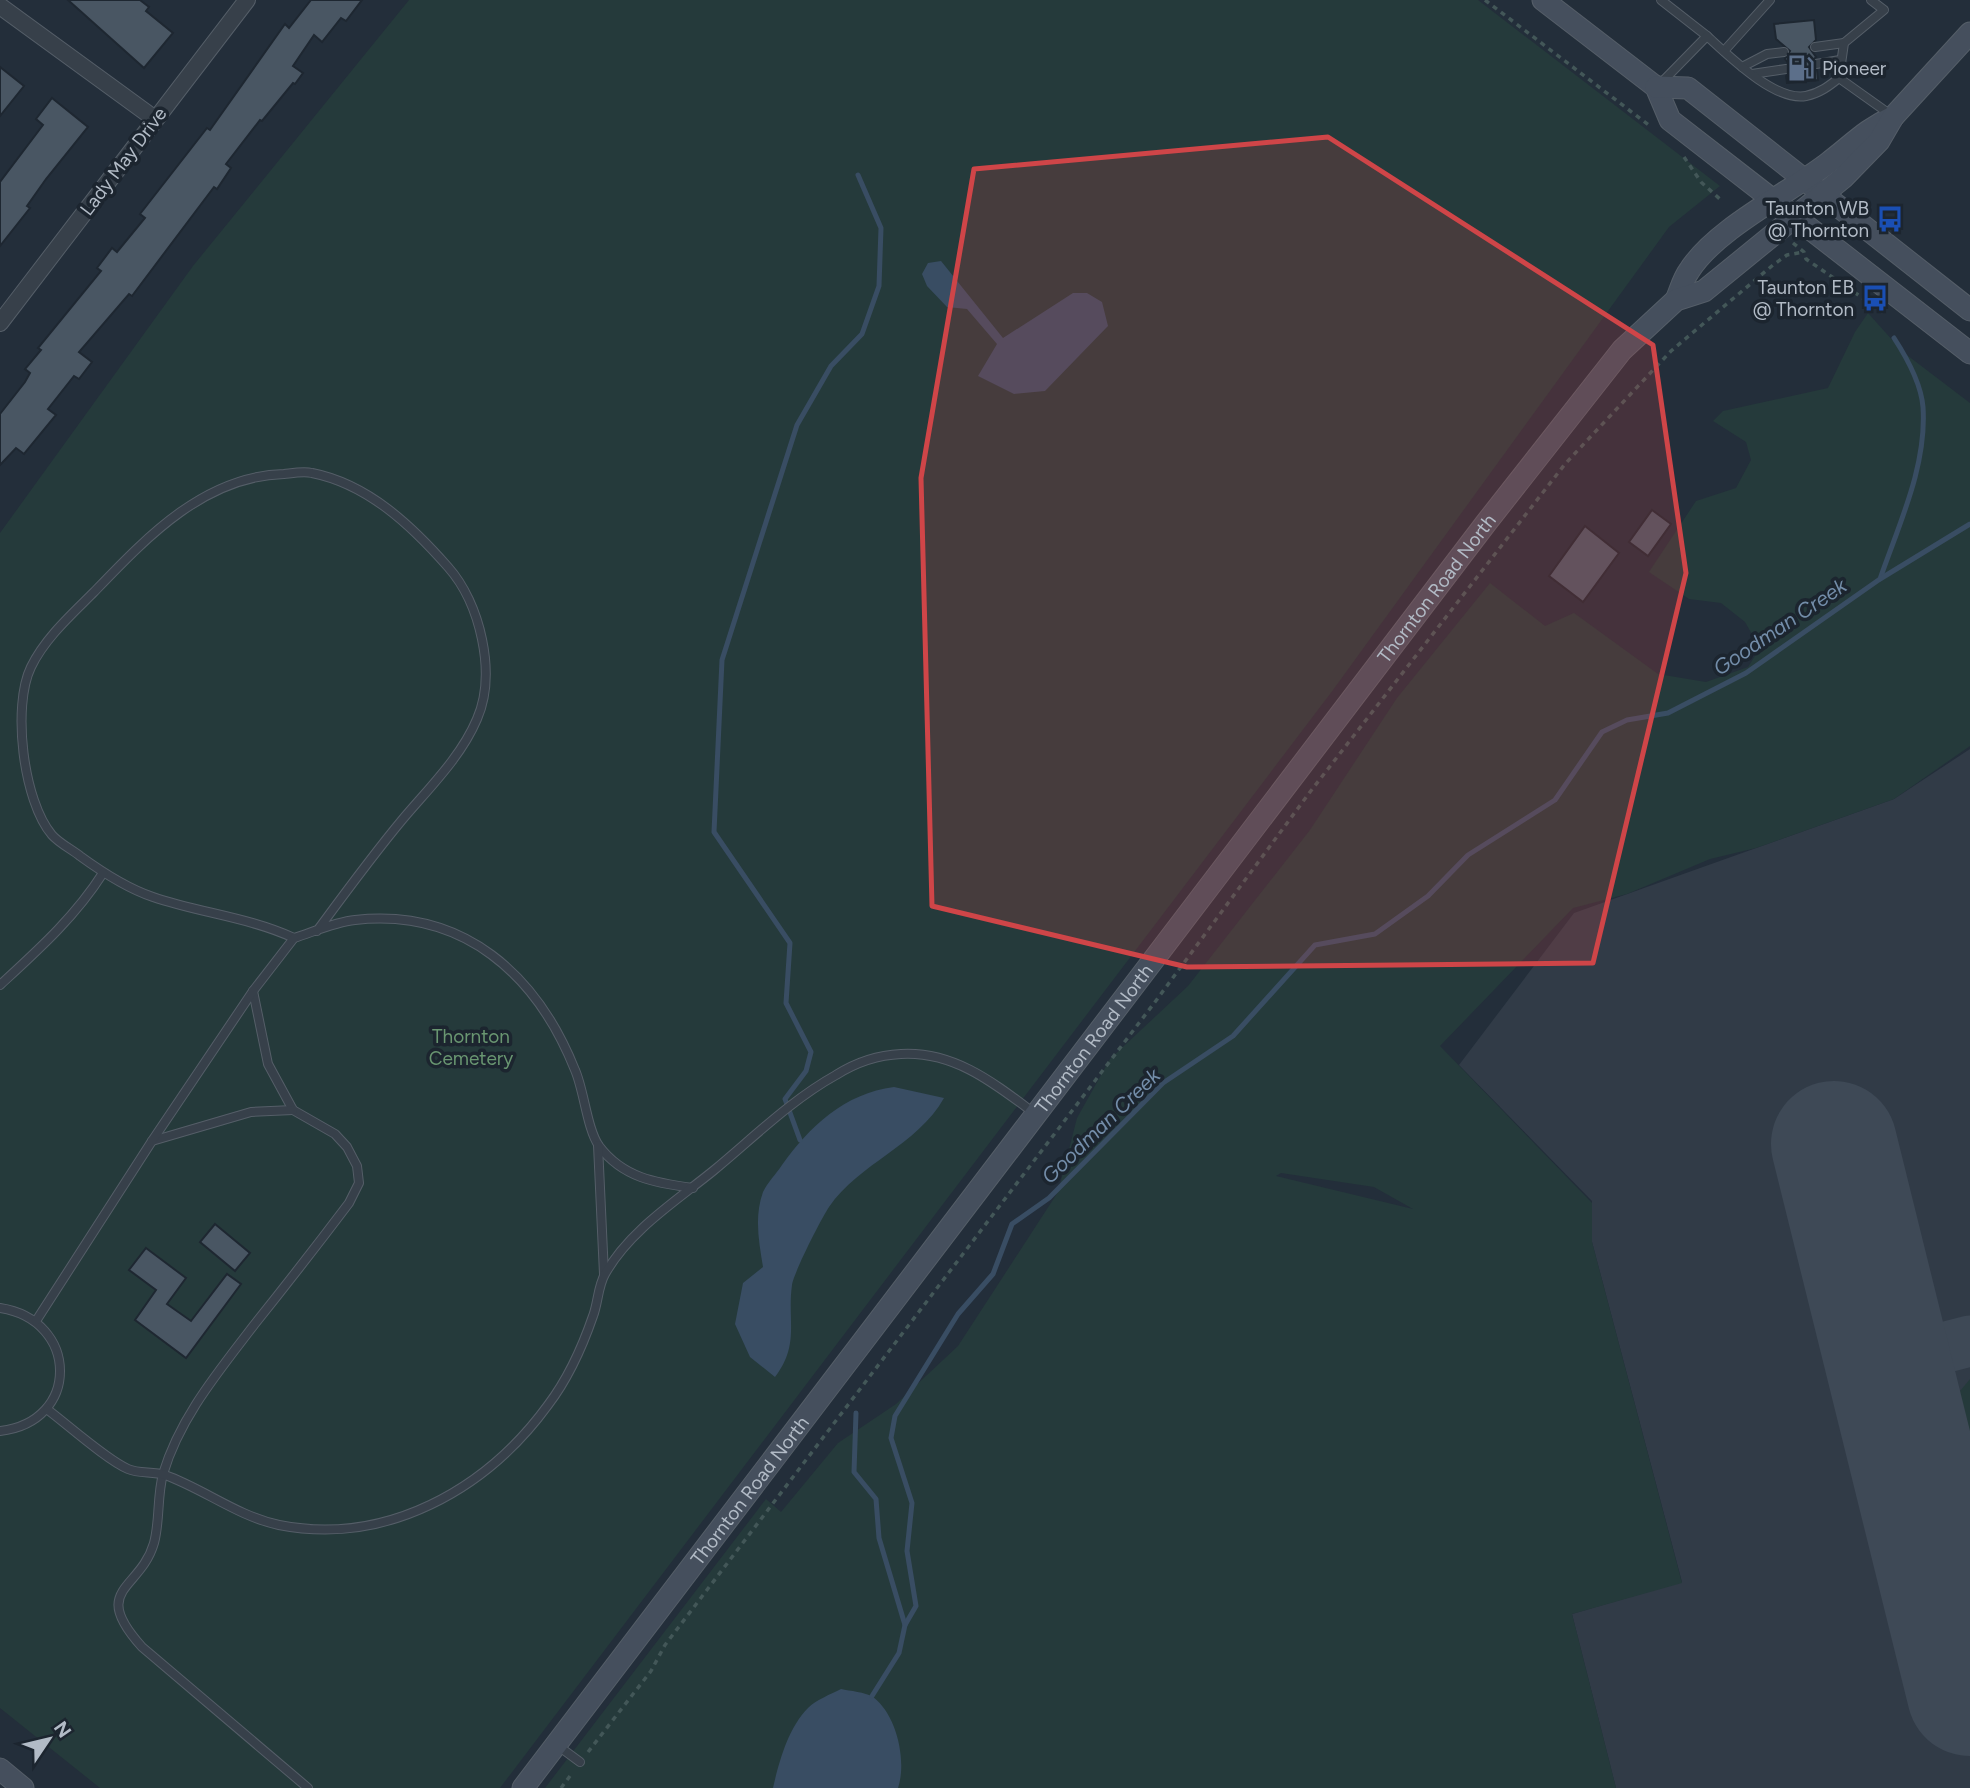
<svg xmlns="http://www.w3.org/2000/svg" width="1970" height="1788" font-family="Figtree,sans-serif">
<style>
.airport{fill:#313b47}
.green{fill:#253a3b;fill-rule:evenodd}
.water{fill:#394d63}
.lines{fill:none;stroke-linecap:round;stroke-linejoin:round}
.stream{stroke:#394d63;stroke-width:5}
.taxiway{stroke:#3e4956;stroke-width:51}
.runway{stroke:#3e4956;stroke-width:126}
.building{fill:#495663;stroke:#1e2731;stroke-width:2}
.lane-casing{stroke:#555e68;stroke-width:10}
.street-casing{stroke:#555e68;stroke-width:18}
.secondary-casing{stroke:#555e68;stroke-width:23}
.path{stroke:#435758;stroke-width:3.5;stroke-dasharray:5 5;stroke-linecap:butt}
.lane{stroke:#37404a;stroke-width:8}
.street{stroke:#37404a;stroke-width:16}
.secondary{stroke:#454f5d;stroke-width:21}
.marked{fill:#cf4548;fill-opacity:0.2;stroke:#cf4548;stroke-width:5;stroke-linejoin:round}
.labels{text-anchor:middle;stroke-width:7;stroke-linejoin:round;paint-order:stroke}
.poi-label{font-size:19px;fill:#b2bbc6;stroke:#1c252f;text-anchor:end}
.street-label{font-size:19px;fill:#b2bbc6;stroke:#1c252f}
.park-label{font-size:19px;fill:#699671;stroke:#1c252f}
.water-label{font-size:21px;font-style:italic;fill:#738da9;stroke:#1c252f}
</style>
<rect width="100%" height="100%" fill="#232e3a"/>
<path class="airport" d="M1970 749V1788H1616L1572 1614 1682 1582 1592 1242V1201L1459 1065 1574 913 1894 799Z"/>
<g class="green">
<path d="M409 0H1478L1720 186 1669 227 1333 690 500 1788H100L0 1708V533L193 266Z"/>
<path d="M1868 313 1903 352 1970 403V746L1894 799 1756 848 1710 859 1627 894 1573 908 1440 1046 1592 1203V1242L1682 1583 1572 1614 1616 1788H545L766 1499 781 1512 838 1443 896 1404 958 1346 1058 1192 1077 1118 1110 1059 1188 986 1310 830 1397 698 1490 583 1545 626 1574 613 1658 674 1706 682 1748 667 1760 648 1745 622 1721 603 1689 599 1649 572 1696 501 1736 488 1751 460 1746 442 1713 421 1723 411 1828 388 1855 332ZM1281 1173 1374 1187 1413 1209 1276 1176Z"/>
<path d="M1970 1379V1508L1945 1409Z"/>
</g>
<g class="water">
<path d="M941 261 1003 338 1073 293H1087L1102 302 1108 326 1045 391 1014 394 978 376 997 344 967 309 947 307 927 286 922 274 928 263Z"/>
<path d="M894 1087 944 1098C917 1146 859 1163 829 1207 821 1219 794 1272 792 1285 787 1321 800 1344 775 1377L750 1357 735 1324 743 1283 763 1267C759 1242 754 1217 763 1192 767 1183 776 1174 782 1165 809 1127 845 1093 894 1087Z"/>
<path d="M841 1689C850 1691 865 1692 873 1697 897 1715 907 1761 898 1788H773C779 1762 788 1728 808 1708 816 1700 831 1694 841 1689Z"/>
</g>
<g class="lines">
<g class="stream">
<path d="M1880 579C1899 524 1927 466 1923 407 1921 383 1907 358 1894 338"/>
<path d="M800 1140 785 1099 806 1071 811 1052 786 1003 790 943 714 832 722 660 797 425 831 366 862 334 879 286 881 228 858 175"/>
<path d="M856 1413 854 1472 876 1499 879 1538 905 1625"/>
<path d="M872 1696 899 1653 905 1625 916 1606 907 1551 912 1503 891 1438 895 1416 958 1314 993 1274 1012 1224 1049 1198 1163 1083 1233 1036 1315 945 1375 934 1428 896 1468 855 1555 800 1602 732 1627 720 1668 713 1746 673 1880 579 1970 524"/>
</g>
<path class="taxiway" d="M1888 1362 1970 1341"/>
<path class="runway" d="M1834 1144 1970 1693"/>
</g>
<g class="building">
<path d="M68 0H140L149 7 146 11 173 33 144 68Z"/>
<path d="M311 0H362L346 21 341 18 322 42 314 35 293 66 303 73 295 84 293 83 262 121 260 120 226 164 231 168 217 189 214 187 132 296 129 294 79 352 92 362 79 379 74 376 48 409 56 415 24 454 16 448 0 465V414L25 382 30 373 25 369 41 350 38 348 101 271 97 268 112 248 117 252 145 218 140 214 207 128 210 130 285 24 289 28Z"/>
<path d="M1814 20 1816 40 1809 47 1816 57 1810 64 1817 70 1818 80 1787 83 1786 76 1793 69 1785 59 1790 51 1776 39 1774 24Z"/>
<path d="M0 67 24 86 0 116Z"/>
<path d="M52 98 88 127 46 179 27 206 30 208 0 246V182L43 125 36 119Z"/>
<path d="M1652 510 1671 524 1648 556 1629 542Z"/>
<path d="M1585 526 1619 553 1583 602 1549 576Z"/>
<path d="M215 1224 250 1253 235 1271 200 1242Z"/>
<path d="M146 1248 186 1278 167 1304 191 1321 227 1274 241 1284 186 1358 135 1320 156 1290 129 1270Z"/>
</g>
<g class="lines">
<g class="lane-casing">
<g id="lane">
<path d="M1661 0 1707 36"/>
<path d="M1815 47 1844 43"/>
<path d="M1724 51 1770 0"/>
<path d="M1816 64 1840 60"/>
<path d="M1742 67 1767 54 1784 52"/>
<path d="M1752 74 1786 69"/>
<path d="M1839 78 1844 43 1884 10 1871 0"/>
<path d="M1660 84 1707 36C1728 55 1775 102 1806 96 1820 93 1829 86 1839 78L1891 115"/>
<path d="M317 931C345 893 372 856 402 820 429 788 461 757 477 719 497 673 480 603 448 567 412 526 368 484 312 473 304 471 293 473 284 474 204 476 146 538 94 592 71 615 45 638 31 667 12 706 23 801 52 835 59 843 71 849 80 856 102 872 126 888 153 897 200 913 248 917 294 938 313 932 335 922 355 920 464 908 537 975 575 1070 584 1090 587 1129 599 1146 623 1178 656 1183 693 1188"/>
<path d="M0 985C38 950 75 917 103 873"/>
<path d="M253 991 268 1064 293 1110 335 1134 347 1147 357 1166 359 1183 349 1203C318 1244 286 1285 254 1325 219 1371 180 1417 163 1474 157 1496 160 1521 154 1543 140 1591 89 1588 142 1647L308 1788"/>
<path d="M152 1141 251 1112 293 1110"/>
<path d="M598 1145 604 1274"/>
<path d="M0 1308C79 1320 81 1422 0 1431"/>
<path d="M36 1321 152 1141 253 991 294 938"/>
<path d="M48 1410C68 1425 107 1460 128 1469 139 1474 153 1471 165 1475 204 1489 237 1516 279 1525 386 1546 486 1490 548 1405 567 1380 583 1345 593 1316 598 1303 598 1286 605 1274 629 1231 676 1201 713 1171 753 1138 791 1100 836 1075 855 1063 878 1055 901 1054 954 1051 994 1083 1034 1113"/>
<path d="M557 1745 580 1762"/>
</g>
</g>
<g class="street-casing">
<g id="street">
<path d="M0 6 155 119"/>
<path d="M0 323 247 0"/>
</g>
</g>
<g class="secondary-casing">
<g id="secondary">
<path d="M1543 0 1656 87 1670 120 1970 353"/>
<path d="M1656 87 1688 88 1970 310"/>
<path d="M1676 300C1680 291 1683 279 1689 271 1715 229 1789 193 1828 163 1852 145 1866 129 1893 117"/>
<path d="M0 1769 23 1788"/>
<path id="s1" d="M523 1788 1486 523 1622 350 1676 300 1704 291 1844 177 1879 141 1893 117 1970 33"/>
</g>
</g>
<g class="path">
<path d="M1485 0 1650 126"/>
<path d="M1684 157 1701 182 1722 201"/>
<path d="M1793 243 1804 252 1806 259 1886 314"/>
<path d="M588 1752 651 1671 665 1645 1155 1002 1310 792 1565 464 1671 351 1773 265 1787 255 1804 252"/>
<path d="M561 1788 573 1772"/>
</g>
<use href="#lane" class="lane"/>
<use href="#street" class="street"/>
<use href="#secondary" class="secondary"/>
</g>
<path class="marked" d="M1328 137 1653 345 1686 573 1593 963 1187 967 932 906 921 478 974 169Z"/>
<defs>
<g id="fuel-bare" transform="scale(2.1)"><path d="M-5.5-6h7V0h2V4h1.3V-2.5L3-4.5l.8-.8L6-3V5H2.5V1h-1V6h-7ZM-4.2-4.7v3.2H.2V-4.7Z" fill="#5c6f8a" stroke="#1c252f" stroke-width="2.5" paint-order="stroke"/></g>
<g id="bus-bare" transform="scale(2.1)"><path d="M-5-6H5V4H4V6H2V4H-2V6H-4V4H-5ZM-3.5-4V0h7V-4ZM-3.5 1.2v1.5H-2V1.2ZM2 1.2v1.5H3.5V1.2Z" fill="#1a4fb4" stroke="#1c252f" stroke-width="2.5" paint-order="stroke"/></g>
</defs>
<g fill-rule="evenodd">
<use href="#fuel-bare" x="1801" y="68"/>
<use href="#bus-bare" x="1890" y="219"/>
<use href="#bus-bare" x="1875" y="298"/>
</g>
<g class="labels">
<g class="poi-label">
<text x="1822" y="75" text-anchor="start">Pioneer</text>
<text x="1869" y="215">Taunton WB<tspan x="1869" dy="22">@ Thornton</tspan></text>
<text x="1854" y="294">Taunton EB<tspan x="1854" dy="22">@ Thornton</tspan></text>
</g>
<g class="street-label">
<text transform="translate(123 161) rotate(-53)" y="7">Lady May Drive</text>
<text dy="7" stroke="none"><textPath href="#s1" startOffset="1508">Thornton Road North</textPath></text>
<text dy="7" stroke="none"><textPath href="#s1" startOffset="942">Thornton Road North</textPath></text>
<text dy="7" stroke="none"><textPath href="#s1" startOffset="374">Thornton Road North</textPath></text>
</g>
<g class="park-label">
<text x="471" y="1043">Thornton<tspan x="471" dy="22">Cemetery</tspan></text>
</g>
<g class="water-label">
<text transform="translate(1780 627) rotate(-34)" y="7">Goodman Creek</text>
<text transform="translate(1101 1126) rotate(-44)" y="7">Goodman Creek</text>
</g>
</g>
<g transform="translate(49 1739) rotate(55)" stroke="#1c252f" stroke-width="5" paint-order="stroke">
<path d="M0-5L12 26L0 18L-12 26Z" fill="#b2bbc6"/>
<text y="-10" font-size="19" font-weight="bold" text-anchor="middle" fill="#b2bbc6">N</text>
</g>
</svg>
